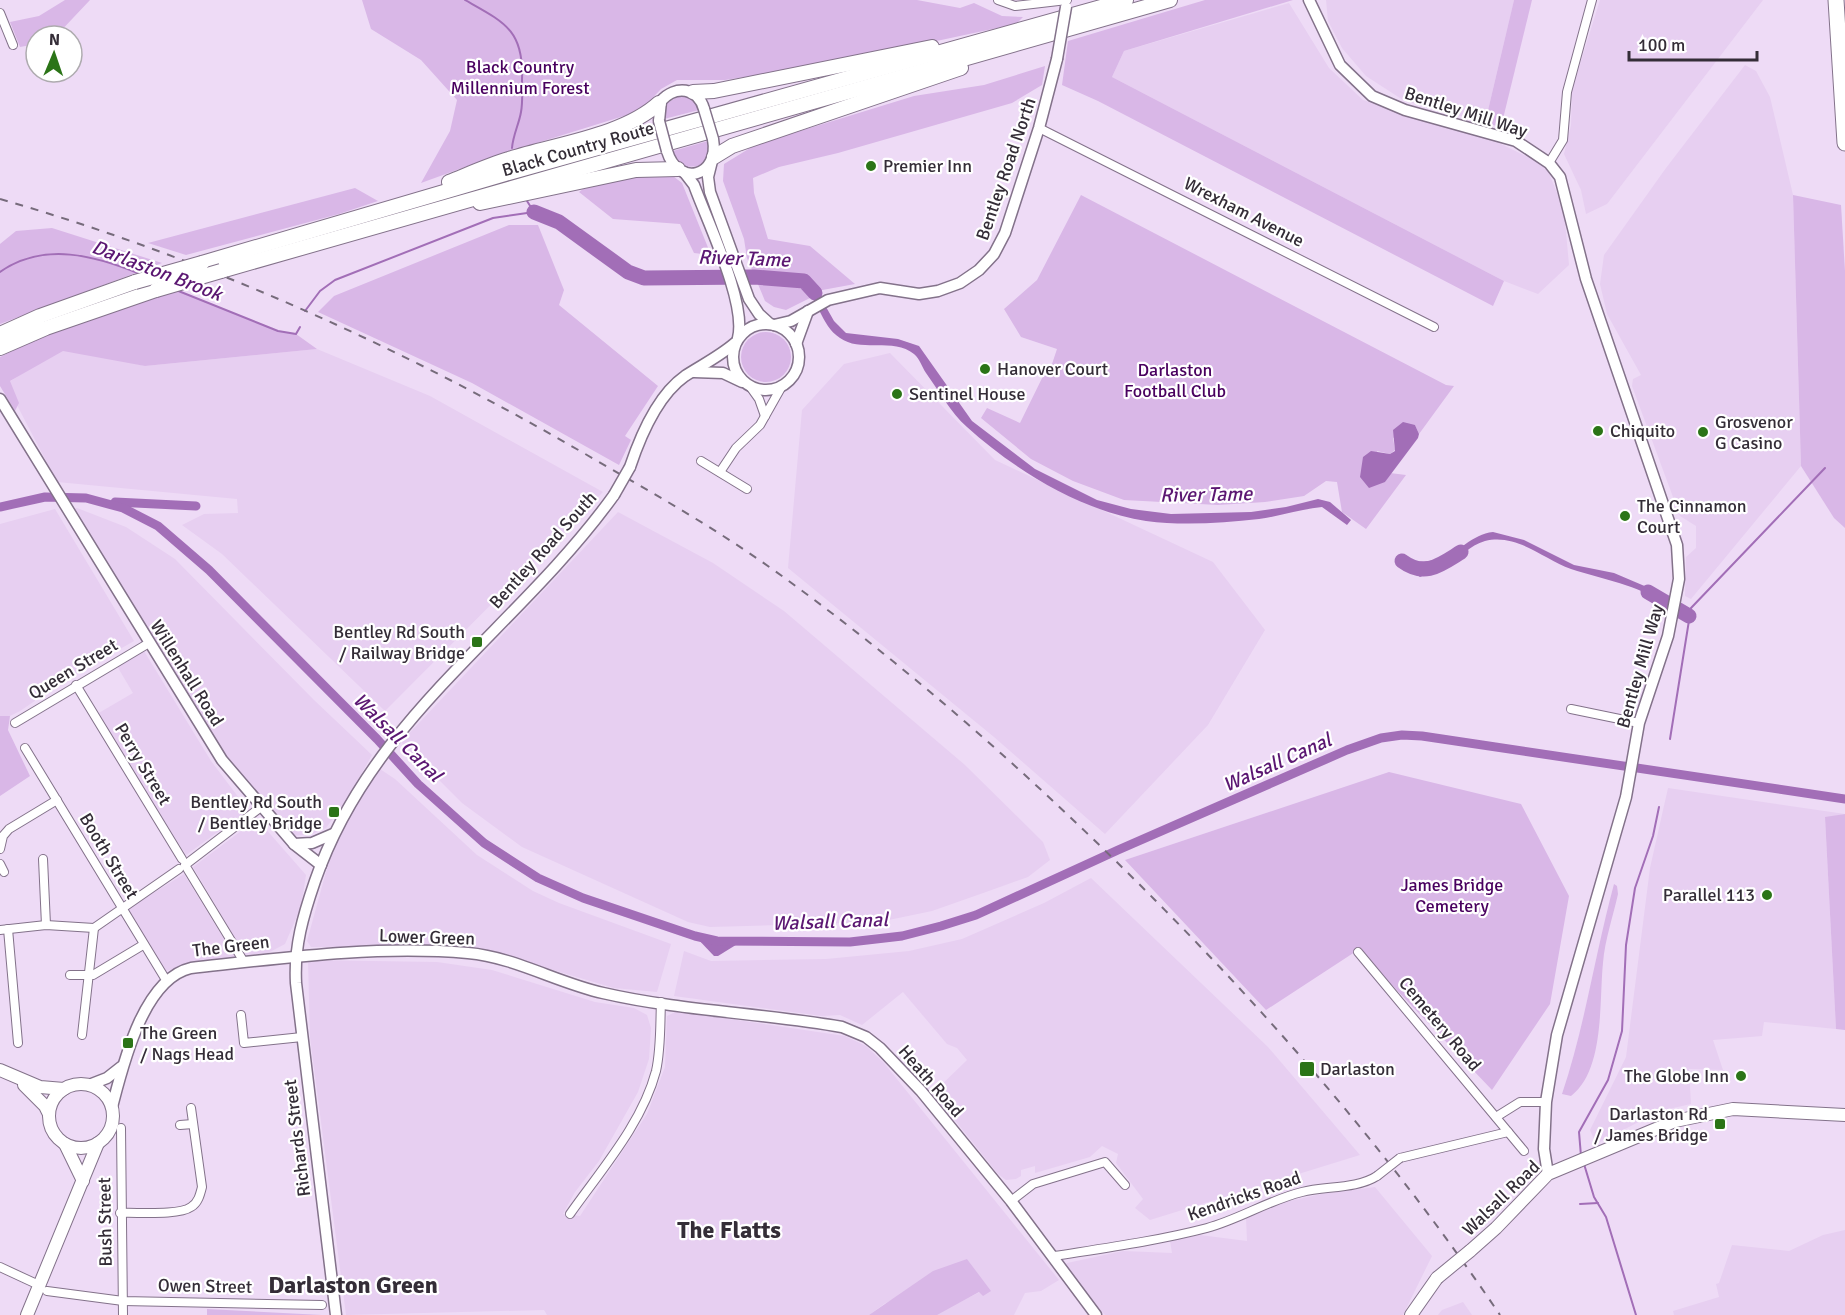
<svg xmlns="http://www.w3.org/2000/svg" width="1845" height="1315" font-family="Signika,sans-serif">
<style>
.built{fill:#e7cff1}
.green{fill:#d9b7e7}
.water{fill:#a26eb7}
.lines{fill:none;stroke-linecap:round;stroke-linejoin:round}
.stream{stroke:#a26eb7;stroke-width:2}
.canal{stroke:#a26eb7;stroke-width:9}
.river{stroke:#a26eb7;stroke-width:15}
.minor-casing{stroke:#83728a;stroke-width:10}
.tertiary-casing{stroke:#83728a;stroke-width:13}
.primary-casing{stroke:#83728a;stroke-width:14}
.trunk-casing{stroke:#83728a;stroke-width:16}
.motorway-casing{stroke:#83728a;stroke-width:17}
.minor{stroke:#fff;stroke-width:8}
.tertiary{stroke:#fff;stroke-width:10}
.primary{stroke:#fff;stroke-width:12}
.trunk{stroke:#fff;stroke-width:14}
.motorway{stroke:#fff;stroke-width:15}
.rail{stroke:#766b7b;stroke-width:2;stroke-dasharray:8 8;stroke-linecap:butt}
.minor-bridge-casing{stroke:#83728a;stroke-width:10;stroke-linecap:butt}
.tertiary-bridge-casing{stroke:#83728a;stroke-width:13;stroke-linecap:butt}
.primary-bridge-casing{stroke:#83728a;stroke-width:14;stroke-linecap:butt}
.trunk-bridge-casing{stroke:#83728a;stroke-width:16;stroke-linecap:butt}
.minor-bridge{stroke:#fff;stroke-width:8}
.tertiary-bridge{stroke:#fff;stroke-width:10}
.primary-bridge{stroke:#fff;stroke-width:12}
.trunk-bridge{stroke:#fff;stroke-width:14}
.poi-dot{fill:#2b7417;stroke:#fff;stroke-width:2}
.labels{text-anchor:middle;stroke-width:4.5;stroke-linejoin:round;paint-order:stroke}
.park-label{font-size:18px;fill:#49005f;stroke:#fff}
.street-label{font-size:18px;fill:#342d37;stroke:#fff}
.poi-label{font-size:18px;fill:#342d37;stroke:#fff;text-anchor:start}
.water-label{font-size:20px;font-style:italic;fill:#5b1772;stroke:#fff}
.district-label{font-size:24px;font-weight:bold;fill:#342d37;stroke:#fff}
</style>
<rect width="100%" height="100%" fill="#eedbf6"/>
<g class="built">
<path d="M1326 0H1514L1485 123 1403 100 1366 76 1342 48 1328 21Z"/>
<path d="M1600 0H1763L1607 204 1586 214 1581 190 1564 154 1571 125 1572 90Z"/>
<path d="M1289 3 1329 68 1363 100 1495 141 1546 166 1564 210 1569 265 1538 294 1504 281 1112 77 1124 51Z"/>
<path d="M1745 65 1756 71 1770 97 1793 195 1801 466 1691 599 1685 596 1686 557 1696 548V526L1680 516 1632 386 1633 379 1641 375 1607 314 1600 284 1604 255 1666 168Z"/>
<path d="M64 347 145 366 317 349 430 396 603 492 385 711 222 554 182 525 204 514 238 513 237 499 57 482 6 384Z"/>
<path d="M890 353 995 460 1213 562 1265 630 1208 725 1105 834 994 737 788 568 802 410 844 364Z"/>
<path d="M77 508 126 527 175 559 314 700 372 755 347 799 326 828 312 834 293 836 216 743 73 509Z"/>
<path d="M55 509 134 641 64 681 20 711 10 716H0V524Z"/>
<path d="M618 512 713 563 784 611 965 765 1043 842 1050 860 1028 877 986 892 932 911 879 922 710 927 688 922 522 847 462 803 401 742Z"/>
<path d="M144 651 211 761 248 810 186 855 97 714 133 693 117 666Z"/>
<path d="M377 767 395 779 477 855 533 891 559 903 671 944 657 992 614 988 471 946 311 947 307 941 334 843Z"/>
<path d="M1668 788 1845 814 1825 818 1836 1029 1764 1022 1762 1036 1713 1040 1723 1070 1689 1069 1691 1104 1660 1111 1596 1144 1590 1130 1626 1057 1650 868Z"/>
<path d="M257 819 306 875 301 907 285 944 268 953 245 955 193 867Z"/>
<path d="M184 874 235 957 197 962 163 972 126 910Z"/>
<path d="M1091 878 1268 1047 1360 1155 1150 1220 1135 1208 1143 1199 1116 1163 1118 1154 1102 1146 1090 1157 1035 1173V1166L1021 1170V1176L1016 1179 1006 1180 998 1174 933 1093 967 1060 957 1048 947 1044 903 992 862 1025 840 1015 822 1016 674 996 684 951 711 961 826 959 909 951 962 939 1044 903Z"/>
<path d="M308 960 437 962 492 970 595 1002 634 1008 647 1015 651 1028 649 1059 638 1092 599 1161 575 1192 563 1214 580 1216 647 1114 665 1067 667 1016 677 1011 845 1036 866 1046 884 1063 1059 1280 1041 1291 1025 1293 1014 1315H934L980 1292H990L967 1259 884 1304 869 1315H547L544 1310 346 1315 310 1037Z"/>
<path d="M1375 1187 1432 1256 1403 1315H1105L1065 1266 1067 1263 1123 1251 1172 1253 1170 1241 1200 1235 1247 1241 1246 1218 1285 1202 1322 1194Z"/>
<path d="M1845 1230V1315H1674L1673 1311 1719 1297 1716 1284 1719 1283 1732 1245 1789 1251 1823 1235Z"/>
<path d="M1463 1302 1472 1315H1438L1442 1310Z"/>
</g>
<g class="green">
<path d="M65 0H90L56 36H36V44L20 47 10 22 39 16Z"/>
<path d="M362 0H917L960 8 974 3 1002 16 1023 17 1016 24 829 64 725 80H677L661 89 640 111 498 155 421 183 450 131 457 100 421 60 371 29Z"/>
<path d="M1205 0H1293L1124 51 1112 77 1504 281 1493 306 1098 101 1062 85 1068 41Z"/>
<path d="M1514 0H1532L1501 127 1485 123Z"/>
<path d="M1045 66 1042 85 1012 103 838 153 779 167 753 178 754 193 768 239 810 246 855 284 817 291 812 283 807 288 812 297 786 310 774 307 765 301 747 258 744 239 723 181 724 164 755 145 914 96 984 85Z"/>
<path d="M681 95 692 99 699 110 664 119 667 103Z"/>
<path d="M708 141V157L699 166 686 167 678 162 673 151Z"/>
<path d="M649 173H669L682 183 711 255 694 253 680 224 613 219 579 192 583 189Z"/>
<path d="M355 188 378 201 339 214 186 255 148 243Z"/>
<path d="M1081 195 1446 385 1454 386 1419 434 1415 425 1393 438 1395 450 1390 454 1377 451 1385 482 1390 473 1406 475 1366 529 1342 512 1337 482 1326 481 1304 496 1265 502 1218 505 1124 500 1073 481 1031 459 981 418 987 408 1020 423 1048 366 1051 367 1057 349 1021 337 1004 309 1037 280Z"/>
<path d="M1793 195 1841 205 1845 271V528L1834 518 1801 466Z"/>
<path d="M509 225H538L564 290 559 305 658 386 625 436 631 440 619 465 472 383 318 312 334 296Z"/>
<path d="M52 228 162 263 0 324V244L16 231Z"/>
<path d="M176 290 278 331 296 334 317 349 145 366 63 351 10 381 19 403 15 411 0 386V357L45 335Z"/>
<circle cx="766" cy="357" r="25"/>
<path d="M0 716H10L8 730 30 776 0 796Z"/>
<path d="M1389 772 1521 804 1569 896 1550 1004 1492 1090 1390 983 1361 948 1266 1010 1125 860Z"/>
<path d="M1845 814V1030L1836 1029 1825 817Z"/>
<path d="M1614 884 1617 886 1618 894C1613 917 1605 939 1603 963 1599 1001 1605 1070 1571 1096L1562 1094C1585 1026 1595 954 1614 884Z"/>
<path d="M967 1259 991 1291 983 1296 979 1292 937 1315H869L933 1271Z"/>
<path d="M207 1309 322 1315H207Z"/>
</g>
<g class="water">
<path d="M805 277 817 291 834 321 846 333 898 339 919 346 972 421 1035 469 1097 500 1131 509 1171 514 1251 512 1286 507 1318 499 1330 502 1351 520 1347 525 1322 507C1301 509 1281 516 1259 519 1222 523 1183 526 1146 521 1081 511 1016 471 967 427 951 413 939 391 926 373 922 367 920 359 914 354 893 337 861 353 840 338 820 325 818 295 800 285Z"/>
<path d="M1403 422 1415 425 1419 434 1418 438 1385 482 1369 488 1360 477 1363 457 1371 451 1390 454 1395 451 1393 430Z"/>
<path d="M1493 532 1524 540 1574 565 1614 573 1668 596 1666 605C1637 584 1604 580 1571 569 1543 559 1517 533 1485 541 1470 545 1459 559 1446 566 1438 570 1429 574 1420 577L1400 565 1402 561C1414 561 1426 563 1439 559 1459 553 1472 534 1493 532Z"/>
<path d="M695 936 739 943 718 956H714Z"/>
</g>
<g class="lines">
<g class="stream">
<path d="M465 0C504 22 524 30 522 79 522 90 523 102 521 112 519 124 513 135 512 148"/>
<path d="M527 201 534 212"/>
<path d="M0 272C44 241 96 256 140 274"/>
<path d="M176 290 278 331 296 334 300 327"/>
<path d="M305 311 320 291 335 280 493 218 534 212"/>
<path d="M1670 739 1691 608 1825 468"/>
<path d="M1581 1156 1579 1132 1608 1080 1622 1031 1626 945 1635 888 1653 836 1659 807"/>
<path d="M1584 1164 1594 1197 1606 1217 1636 1315"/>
<path d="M1580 1204 1598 1203"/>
</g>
<g class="canal">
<path d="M115 502 196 506"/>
<path d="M0 507 45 497 86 498 123 508 158 526 209 570 377 739 418 784 484 843 538 878 583 898 695 936 717 941 850 942 902 936 941 926 976 915 1118 850 1347 750 1381 738 1402 735 1422 736 1845 799"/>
</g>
<g class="river">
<path d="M534 212 559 222 628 272 644 278 754 277 804 281 815 293"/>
<path d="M1402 561C1425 578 1440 565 1461 552"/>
<path d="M1648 592 1689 616"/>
</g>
<g class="minor-casing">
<g id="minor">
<path d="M998 0 1015 6 1067 0"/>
<path d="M0 13 13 45"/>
<path d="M1039 128 1434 327"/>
<path d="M1549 163 1563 140 1567 92 1592 0"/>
<path d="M749 385 759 399 765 416"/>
<path d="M701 461 747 489"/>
<path d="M720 472 736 448 760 425 782 386"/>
<path d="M76 685 182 859"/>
<path d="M1571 709 1639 723"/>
<path d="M15 723 149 643"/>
<path d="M25 748 166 980"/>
<path d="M0 849 3 836 9 829 57 800"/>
<path d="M43 859 46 925"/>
<path d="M0 864 4 872"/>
<path d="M8 929 18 1043"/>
<path d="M0 930 46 925 94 928 179 869"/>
<path d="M1358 952 1524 1151"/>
<path d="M244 962 185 865 261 807"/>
<path d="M70 975H93L143 945"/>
<path d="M241 1015 244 1043 302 1037"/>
<path d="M82 1035 94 928"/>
<path d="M1496 1117 1520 1102H1546"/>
<path d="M180 1125 193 1124"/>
<path d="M121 1128 123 1315"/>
<path d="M1400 1158 1508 1132"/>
<path d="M1011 1201 1033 1184 1105 1162 1125 1185"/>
<path d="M120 1213C136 1212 178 1216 191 1207 198 1203 200 1195 202 1187L191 1108"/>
<path d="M570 1214C601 1170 642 1124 656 1071 661 1049 660 1025 661 1002"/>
<path d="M1054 1256C1105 1248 1157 1241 1207 1228 1240 1219 1269 1200 1302 1192 1325 1186 1357 1189 1377 1176"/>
<path d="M0 1267 41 1286"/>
<path d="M47 1291 123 1301 322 1305"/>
</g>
</g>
<g class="tertiary-casing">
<g id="tertiary">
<path d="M1309 0 1340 65 1372 96 1405 110 1516 141 1549 163 1560 177 1586 279 1677 545 1679 579 1668 636 1639 723 1626 797 1557 1035 1546 1102 1544 1149 1548 1174"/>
<path d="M659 121 661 101C675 85 698 87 704 109"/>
<path d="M667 151C678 188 720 177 713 139"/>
<path d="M712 161 708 177 710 192 749 299 759 314 770 324"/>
<path d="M684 172 694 185C707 221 747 303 738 338"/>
<circle cx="766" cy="357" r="33"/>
<path d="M774 325 791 321 828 300 880 288 919 294 938 291 960 283 979 270 994 254 1005 233 1039 128 1057 59"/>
<path d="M796 344 808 311"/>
<path d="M694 372 723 373 742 382"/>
<path d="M0 399 222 760 294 844 321 865"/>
<path d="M630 467C640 437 658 395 685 376 702 365 720 356 735 343"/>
<path d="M294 844 312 843 333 834"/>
<path d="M89 1085 107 1078 121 1067"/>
<path d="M112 1107C123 1065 143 979 191 968 282 958 376 945 468 953 514 957 558 983 603 993 681 1011 763 1013 842 1027L866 1037 880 1048 921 1091 1011 1201 1096 1315"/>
<path d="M336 1315 296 983C294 946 303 916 315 881 372 716 516 631 614 495"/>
</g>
</g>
<g class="primary-casing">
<g id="primary">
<path d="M0 1070 40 1087 64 1089"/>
<circle cx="81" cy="1116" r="32"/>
<path d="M24 1085 45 1106 49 1114"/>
<path d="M65 1144 83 1181"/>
<path d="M1470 1251 1496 1228 1548 1174 1675 1121 1733 1109 1845 1115"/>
<path d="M27 1315 98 1143"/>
<path d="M1411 1315 1437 1278"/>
</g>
</g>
<g class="trunk-casing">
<g id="trunk">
<path d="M693 92 714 91 932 47"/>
<path d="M714 157 732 146 961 68"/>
<path d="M449 182C469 174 489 165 509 159 555 144 623 136 659 103"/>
<path d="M480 203 636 170 678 169"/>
<path d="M202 263 505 174 1126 0"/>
<path d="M221 271 1170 0"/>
<path d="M0 334 40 316 135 282"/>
<path d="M0 348 46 328 156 290"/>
</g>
</g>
<g class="motorway-casing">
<path id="motorway" d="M1836 0 1845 143"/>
</g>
<use href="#minor" class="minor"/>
<use href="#tertiary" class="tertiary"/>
<use href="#primary" class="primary"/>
<use href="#trunk" class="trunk"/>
<use href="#motorway" class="motorway"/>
<path class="rail" d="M0 199C205 258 403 348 587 455 651 492 715 528 775 571 907 666 1029 774 1144 889 1275 1020 1396 1161 1500 1315"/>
<g class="minor-bridge-casing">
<path id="minor-bridge" d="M1377 1176 1400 1158"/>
</g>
<g class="tertiary-bridge-casing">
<g id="tertiary-bridge">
<path d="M1057 59 1066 7"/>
<path d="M704 109 713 139"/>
<path d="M659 121 667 151"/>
<path d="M614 495 630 467"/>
</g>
</g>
<g class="primary-bridge-casing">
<path id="primary-bridge" d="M1437 1278 1470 1251"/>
</g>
<g class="trunk-bridge-casing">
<g id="trunk-bridge">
<path d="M135 282 202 263"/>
<path d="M156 290 221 271"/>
</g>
</g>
<use href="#minor-bridge" class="minor-bridge"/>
<use href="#tertiary-bridge" class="tertiary-bridge"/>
<use href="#primary-bridge" class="primary-bridge"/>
<use href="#trunk-bridge" class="trunk-bridge"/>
</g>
<g class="poi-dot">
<circle cx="871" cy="166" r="6"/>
<circle cx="985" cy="369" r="6"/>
<circle cx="897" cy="394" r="6"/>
<circle cx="1598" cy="431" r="6"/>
<circle cx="1703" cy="432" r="6"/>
<circle cx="1625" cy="516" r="6"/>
<rect x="471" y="636" width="12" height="12" rx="3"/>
<rect x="328" y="806" width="12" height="12" rx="3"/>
<circle cx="1767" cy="895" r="6"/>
<rect x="122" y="1037" width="12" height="12" rx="3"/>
<rect x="1299" y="1061" width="16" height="16" rx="3"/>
<circle cx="1741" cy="1076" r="6"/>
<rect x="1714" y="1118" width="12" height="12" rx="3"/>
</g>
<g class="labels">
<g class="park-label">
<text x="520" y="73">Black Country<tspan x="520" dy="21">Millennium Forest</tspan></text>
<text x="1175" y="376">Darlaston<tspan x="1175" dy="21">Football Club</tspan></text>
<text x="1452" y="891">James Bridge<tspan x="1452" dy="21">Cemetery</tspan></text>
</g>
<g class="street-label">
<text transform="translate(1466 112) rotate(18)" y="6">Bentley Mill Way</text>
<text transform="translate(578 149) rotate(-16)" y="6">Black Country Route</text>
<text transform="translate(1006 169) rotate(-71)" y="6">Bentley Road North</text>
<text transform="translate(1244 212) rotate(27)" y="6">Wrexham Avenue</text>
<text transform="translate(543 550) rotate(-48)" y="6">Bentley Road South</text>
<text transform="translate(1640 666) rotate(-74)" y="6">Bentley Mill Way</text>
<text transform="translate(73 669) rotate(-31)" y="6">Queen Street</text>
<text transform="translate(187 673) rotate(58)" y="6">Willenhall Road</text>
<text transform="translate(143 764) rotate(59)" y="6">Perry Street</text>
<text transform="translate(109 856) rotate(59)" y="6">Booth Street</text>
<text transform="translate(427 937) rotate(2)" y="6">Lower Green</text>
<text transform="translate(231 946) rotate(-7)" y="6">The Green</text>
<text transform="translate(1440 1024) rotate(50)" y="6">Cemetery Road</text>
<text transform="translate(931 1081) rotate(49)" y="6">Heath Road</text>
<text transform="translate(297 1138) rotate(-97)" y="6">Richards Street</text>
<text transform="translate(1244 1196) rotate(-19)" y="6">Kendricks Road</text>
<text transform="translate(1501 1198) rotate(-44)" y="6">Walsall Road</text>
<text transform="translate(105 1222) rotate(-91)" y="6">Bush Street</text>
<text transform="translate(205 1286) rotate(1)" y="6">Owen Street</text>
</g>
<g class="poi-label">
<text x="883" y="172">Premier Inn</text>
<text x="997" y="375">Hanover Court</text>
<text x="909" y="400">Sentinel House</text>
<text x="1715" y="428">Grosvenor<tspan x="1715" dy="21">G Casino</tspan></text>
<text x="1610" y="437">Chiquito</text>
<text x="1637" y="512">The Cinnamon<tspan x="1637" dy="21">Court</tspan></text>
<text x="465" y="638" text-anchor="end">Bentley Rd South<tspan x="465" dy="21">/ Railway Bridge</tspan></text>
<text x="322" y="808" text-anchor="end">Bentley Rd South<tspan x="322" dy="21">/ Bentley Bridge</tspan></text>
<text x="1755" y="901" text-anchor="end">Parallel 113</text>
<text x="140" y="1039">The Green<tspan x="140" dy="21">/ Nags Head</tspan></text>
<text x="1320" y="1075">Darlaston</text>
<text x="1729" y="1082" text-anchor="end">The Globe Inn</text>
<text x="1708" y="1120" text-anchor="end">Darlaston Rd<tspan x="1708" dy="21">/ James Bridge</tspan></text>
</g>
<g class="water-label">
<text transform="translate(744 258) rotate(2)" y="7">River Tame</text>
<text transform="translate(157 270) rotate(21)" y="7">Darlaston Brook</text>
<text transform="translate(1206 494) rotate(-1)" y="7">River Tame</text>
<text transform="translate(398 737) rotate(45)" y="7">Walsall Canal</text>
<text transform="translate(1277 762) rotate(-24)" y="7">Walsall Canal</text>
<text transform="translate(830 921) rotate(-2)" y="7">Walsall Canal</text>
</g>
<g class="district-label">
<text x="729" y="1238">The Flatts</text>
<text x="353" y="1293">Darlaston Green</text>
</g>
</g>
<g transform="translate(54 54) rotate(2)"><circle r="28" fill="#ffffff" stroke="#aeabaf" stroke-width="1.5"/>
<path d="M0-4.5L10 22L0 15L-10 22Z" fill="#2b7417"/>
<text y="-9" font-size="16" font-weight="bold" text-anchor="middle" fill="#342d37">N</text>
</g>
<path d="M1629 51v9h128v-9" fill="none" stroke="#342d37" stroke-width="3"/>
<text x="1638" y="51" font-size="18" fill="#342d37" stroke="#ffffff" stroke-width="4.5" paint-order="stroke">100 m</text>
</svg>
